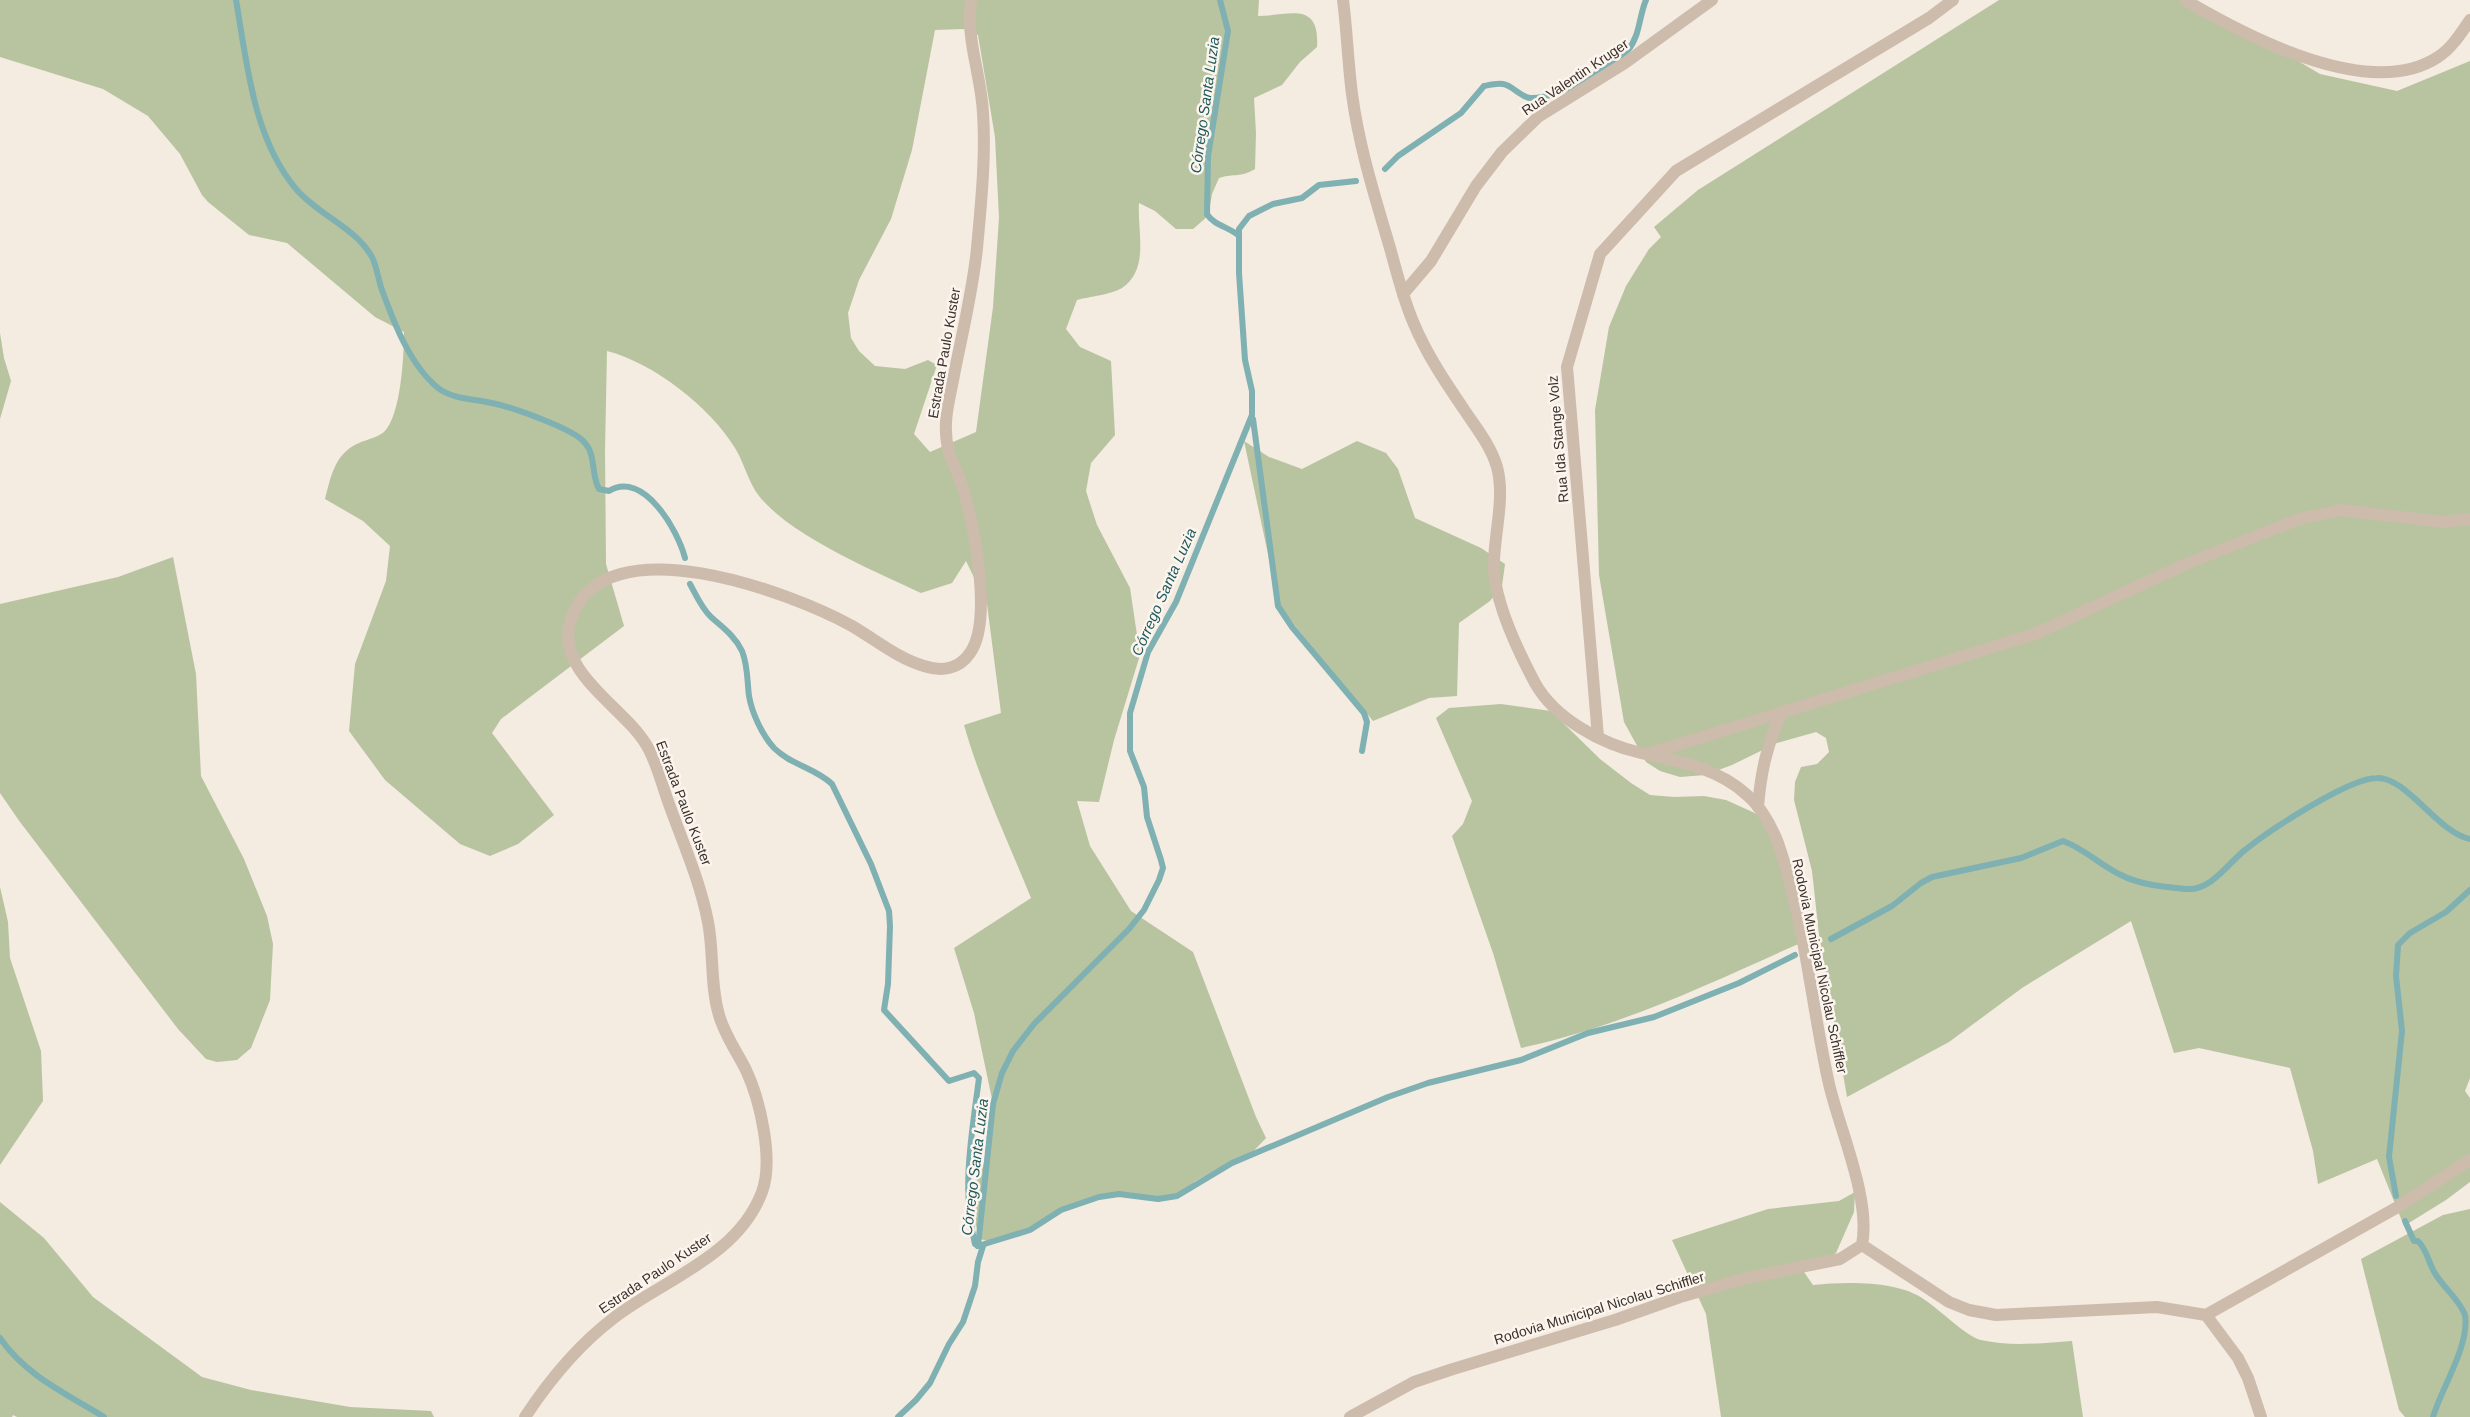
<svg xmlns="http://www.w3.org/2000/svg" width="2470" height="1417" font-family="Helvetica,sans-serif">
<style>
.green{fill:#b8c4a0;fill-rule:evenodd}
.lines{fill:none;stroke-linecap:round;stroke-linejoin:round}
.stream{stroke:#7fb0b2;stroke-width:6}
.minor{stroke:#cdbbac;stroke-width:12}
.labels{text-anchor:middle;stroke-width:5;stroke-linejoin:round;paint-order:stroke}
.street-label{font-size:14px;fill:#3b302b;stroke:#fbf5ee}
.water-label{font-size:15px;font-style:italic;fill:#1f5a5e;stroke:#fbf5ee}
</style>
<rect width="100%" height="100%" fill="#f4ebe1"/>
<g class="green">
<path d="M0 0H1259L1258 16C1288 16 1320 0 1317 47L1300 62 1282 85 1254 98 1256 133 1255 169C1240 178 1235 173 1219 178L1212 194 1208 216 1193 229H1176L1155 211 1139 203C1137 231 1150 269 1122 288 1113 294 1088 297 1077 300L1066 329 1080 347 1111 361 1115 435 1091 463 1086 491 1097 525 1130 588 1140 655 1114 740 1099 802 1077 801 1090 846 1131 911 1193 952 1256 1117 1266 1138 1246 1159 1219 1168 1194 1182 1184 1194 1159 1197 1116 1194 1080 1202 1052 1218 995 1243 980 1239 965 1189 980 1175 990 1146 993 1104 974 1013 954 948 1031 898C1008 841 981 785 964 725L1001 713 987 604 966 561 952 583 921 593C874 571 791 536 759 496 748 482 744 462 735 448 710 407 654 363 607 351L605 450 606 564 624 626 501 719 492 733 554 815 518 844 490 856 460 844 385 780 349 731 355 664 386 581 390 546 363 521 325 499C331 476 335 453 359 443 366 440 378 437 384 432 401 416 404 355 404 332L375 317 287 243 249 235 208 202 202 195 180 154 148 116 103 89 0 57ZM963 29 978 35 995 137 999 218 993 307 976 432 930 452 914 434 937 365 928 360 905 369 875 366 859 351 851 338 848 313 859 280 891 219 912 150 935 30Z"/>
<path d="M1999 0H2195L2320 74 2397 91 2470 61V1078L2465 1091 2470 1098V1182L2446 1200 2404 1226 2377 1159 2318 1184 2313 1151 2290 1068 2199 1048 2174 1053 2131 921 2022 988 1949 1042 1847 1097 1819 935 1812 871 1794 800 1795 782 1801 767 1817 764 1829 752 1826 738 1816 732 1777 743 1732 765 1705 775 1680 777 1660 771 1646 762 1624 722 1599 575 1595 410 1609 327 1626 286 1649 249 1661 237 1654 227 1698 190Z"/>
<path d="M0 333 4 358 11 381 0 419Z"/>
<path d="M1244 441 1269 457 1302 469 1357 441 1386 453 1398 469 1415 518 1481 548 1505 564 1502 586 1490 601 1459 623 1457 696 1429 698 1373 721 1279 606Z"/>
<path d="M173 557 196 674 201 776 244 859 267 916 273 944 270 1000 251 1048 237 1060 217 1062 206 1059 178 1029 20 822 0 793V604L118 577Z"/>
<path d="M1501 704 1551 711 1600 759 1631 783 1650 795 1674 797 1704 796 1726 800 1768 819 1805 941C1713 982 1620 1027 1521 1048L1493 953 1452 836 1463 824 1472 801 1436 718 1449 708Z"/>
<path d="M0 887 8 922 10 958 41 1051 43 1101 0 1165Z"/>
<path d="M1855 1192 1854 1212 1836 1253 1804 1272 1813 1285C1846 1282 1897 1280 1925 1300 1939 1309 1967 1337 1981 1340 2010 1347 2043 1343 2072 1341L2083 1417H1721L1706 1314 1672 1240 1768 1209 1839 1201Z"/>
<path d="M0 1202 44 1238 93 1297 202 1377 251 1390 350 1407 431 1411 434 1417H17L13 1415 12 1417H0Z"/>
<path d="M2470 1209V1417H2405L2399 1410 2361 1259 2443 1215Z"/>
</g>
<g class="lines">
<g class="stream">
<path d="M236 0C247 63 253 138 296 189 318 215 355 227 372 257 377 267 378 279 382 290 394 323 410 365 438 388 452 399 475 399 492 403 511 407 575 429 585 443 596 455 591 475 599 489L609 491C643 470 678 530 685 558"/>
<path d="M1220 0 1228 31 1208 156 1207 214C1214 226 1230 227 1239 236"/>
<path d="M1385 169 1398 156 1461 113 1484 86C1489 85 1497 83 1503 84 1512 85 1520 97 1530 98 1554 100 1612 68 1628 50 1640 36 1639 16 1646 0"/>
<path d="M1253 419 1278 606 1292 627 1364 713 1367 722 1362 751"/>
<path d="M690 584C696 595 702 609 711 617 722 627 735 636 742 651 748 666 747 680 749 696 752 713 762 735 774 748 791 765 815 768 832 784L871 864 889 911 890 926 888 984 884 1010 949 1081 974 1073 979 1078C972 1134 961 1188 975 1244L978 1246"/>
<path d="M1831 939 1892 906 1921 883 1932 877 2021 858 2063 841C2085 849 2100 865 2121 875 2140 885 2166 887 2187 889 2211 891 2228 863 2245 850 2268 831 2349 778 2377 778 2407 777 2438 833 2470 839"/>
<path d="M2396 1196 2389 1157 2402 1031 2396 976 2398 945 2410 933 2446 912 2470 890"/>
<path d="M2405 1221 2414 1241H2418C2428 1251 2428 1263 2436 1275 2445 1289 2459 1299 2465 1315 2470 1345 2441 1389 2433 1417"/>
<path d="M978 1246 993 1104 1002 1073 1013 1051 1034 1024 1129 929 1144 910 1159 880 1163 868 1161 860 1147 817 1144 787 1130 751V713L1148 652 1176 602 1252 415V391L1245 360 1239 273V229L1249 216 1273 204 1302 198 1319 185 1356 181"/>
<path d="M978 1246 1030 1230 1061 1210 1099 1197 1119 1194 1158 1199 1177 1196 1232 1163 1388 1097 1428 1083 1521 1060 1588 1033 1654 1017 1739 983 1795 955"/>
<path d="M0 1338C26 1376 67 1394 104 1417"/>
<path d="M898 1417 916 1400 930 1383 949 1344 963 1322 975 1286 978 1262 983 1246"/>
</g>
<g class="minor">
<path d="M1343 0C1347 31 1348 63 1352 94 1359 147 1375 197 1390 248 1397 273 1403 299 1414 324 1427 355 1446 383 1465 411 1477 429 1491 446 1497 467 1505 497 1495 530 1494 561 1492 596 1518 651 1535 683 1555 719 1602 744 1641 753 1678 761 1718 768 1747 795 1762 808 1771 825 1778 843 1805 921 1811 1004 1829 1084 1840 1131 1871 1199 1862 1245L1840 1259 1747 1278 1680 1297 1615 1320 1453 1369 1414 1382 1350 1417"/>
<path d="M2185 0C2246 36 2370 102 2438 57 2452 48 2461 33 2470 20"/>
<path d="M1403 294 1431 261 1476 186 1502 152 1538 117 1625 63 1712 0"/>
<path d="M1598 737 1567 367 1600 254 1676 171 1929 18 1953 0"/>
<path d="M1651 753 2035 634 2186 564 2299 519 2340 510 2443 522 2470 519"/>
<path d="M1758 807C1761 770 1767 745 1782 712"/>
<path d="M1862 1245 1949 1302 1969 1310 1996 1315 2157 1307 2206 1315 2238 1358 2248 1378 2261 1417"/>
<path d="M2206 1315 2396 1208 2470 1160"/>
<path d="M525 1417C550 1379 578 1345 615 1317 665 1279 738 1256 762 1192 774 1160 760 1100 746 1070 737 1052 724 1034 719 1015 710 985 714 952 708 922 700 881 683 843 669 804 662 785 657 763 647 746 625 707 553 672 571 619 604 521 792 593 852 626 876 640 897 658 924 666 942 672 959 669 970 653 993 621 974 527 964 491 960 478 953 465 949 452 941 424 950 398 955 370 963 330 973 289 977 248 981 204 986 157 983 113 981 73 966 43 971 0"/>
</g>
</g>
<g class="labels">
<g class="street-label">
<text transform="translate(1575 77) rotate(-34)" y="5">Rua Valentin Kruger</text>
<text transform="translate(944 353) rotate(-80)" y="5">Estrada Paulo Kuster</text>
<text transform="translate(1558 439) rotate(-95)" y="5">Rua Ida Stange Volz</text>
<text transform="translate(684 803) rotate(69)" y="5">Estrada Paulo Kuster</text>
<text transform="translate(1820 966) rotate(78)" y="5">Rodovia Municipal Nicolau Schiffler</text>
<text transform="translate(655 1273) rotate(-34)" y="5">Estrada Paulo Kuster</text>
<text transform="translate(1599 1308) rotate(-17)" y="5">Rodovia Municipal Nicolau Schiffler</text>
</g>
<g class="water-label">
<text transform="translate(1205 105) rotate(-82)" y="5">Córrego Santa Luzia</text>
<text transform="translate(1164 592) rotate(-66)" y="5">Córrego Santa Luzia</text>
<text transform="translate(975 1167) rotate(-83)" y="5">Córrego Santa Luzia</text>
</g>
</g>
</svg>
